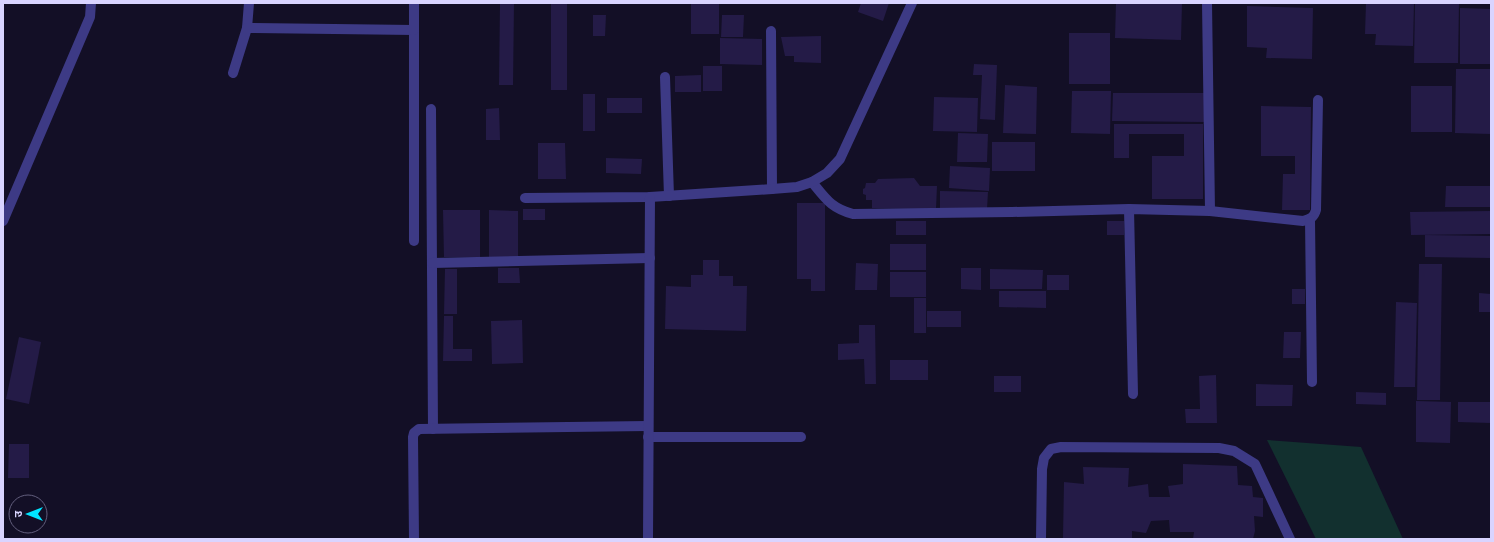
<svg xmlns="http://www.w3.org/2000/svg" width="1494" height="542" font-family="'PT Sans','Noto Sans Devanagari',sans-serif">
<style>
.green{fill:#12302f}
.building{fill:#241b47}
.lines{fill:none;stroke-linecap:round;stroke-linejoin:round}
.service{stroke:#3d3a85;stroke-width:10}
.minor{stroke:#3d3a85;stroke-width:10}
</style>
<rect width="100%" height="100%" fill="#130f26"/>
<path class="green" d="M1267 440 1361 447 1403 539H1316Z"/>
<g class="building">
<path d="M500 3H514L513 85H499Z"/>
<rect x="551" y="3" width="16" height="87"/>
<rect x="691" y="3" width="28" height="31"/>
<path d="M861 3H889L883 21 858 12Z"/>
<path d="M1116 3H1182L1181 40 1115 38Z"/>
<path d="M1366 3H1414L1413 46 1375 45 1376 34H1365Z"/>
<path d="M1415 3H1459L1458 63H1414Z"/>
<path d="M1247 6 1313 8 1312 59 1266 58 1267 48 1247 47Z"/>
<path d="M1460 8 1491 9V64H1460Z"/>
<path d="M593 15H606L605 36H593Z"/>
<path d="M722 15H744L743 37H721Z"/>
<rect x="1069" y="33" width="41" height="51"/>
<path d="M821 36V63L794 62V56H785L781 37Z"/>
<path d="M720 38 762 39V65L720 64Z"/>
<path d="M974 64 997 65 995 120 980 119 982 75H973Z"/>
<rect x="703" y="66" width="19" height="25"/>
<path d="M1456 69H1491V134L1455 133Z"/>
<path d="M701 75V92H675V76Z"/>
<path d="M1005 85 1037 87 1036 134 1003 133Z"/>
<rect x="1411" y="86" width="41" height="46"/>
<path d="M1072 91H1111L1110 134 1071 133Z"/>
<path d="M1113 93H1204V122L1112 121Z"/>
<rect x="583" y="94" width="12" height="37"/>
<path d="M934 97 978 98 977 132 933 131Z"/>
<rect x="607" y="98" width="35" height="15"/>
<path d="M1261 106 1311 107 1310 210H1282L1283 174H1295V156H1261Z"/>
<path d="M499 108 500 140H486V109Z"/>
<path d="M1114 124H1203V199H1152V156H1184V134H1129V158H1114Z"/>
<path d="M958 133 988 134 987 162H957Z"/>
<rect x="992" y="142" width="43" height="29"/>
<path d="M538 143H565L566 179H538Z"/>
<path d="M606 158 642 159 641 174 606 173Z"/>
<path d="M950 166 990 168 989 191 949 188Z"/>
<path d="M914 178 920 186H937L936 209 872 208V200H866V195L863 194V189L865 188 866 183H875L878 179Z"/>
<path d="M1446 186H1491V207H1445Z"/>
<path d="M940 191 988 192 987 209 940 208Z"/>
<path d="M797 203H825V291H811V279H797Z"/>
<rect x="523" y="209" width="22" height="11"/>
<path d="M443 210H480V257H444Z"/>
<path d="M489 210 518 211V258H489Z"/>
<path d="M1491 211V234L1411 235 1410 212Z"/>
<rect x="896" y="221" width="30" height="14"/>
<rect x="1107" y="221" width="17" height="14"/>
<path d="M1425 235 1491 236V258L1425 257Z"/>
<rect x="890" y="244" width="36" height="26"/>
<path d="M703 260H719V276H733V286H747L746 331 665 329 666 286 691 287V275H703Z"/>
<path d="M856 263 878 264 877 290H855Z"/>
<path d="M1419 264H1442L1440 400H1417Z"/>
<path d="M498 268H519L520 283H498Z"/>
<path d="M961 268H981V290L961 289Z"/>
<path d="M445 269H457V314H444Z"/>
<path d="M990 269 1043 270 1042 289H990Z"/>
<rect x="890" y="272" width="36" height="25"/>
<rect x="1047" y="275" width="22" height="15"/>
<rect x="1292" y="289" width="13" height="15"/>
<path d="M999 291H1046V308L999 307Z"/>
<path d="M1479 293 1491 294V312H1479Z"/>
<rect x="914" y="298" width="12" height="35"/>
<path d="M1396 302 1417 303 1415 387H1394Z"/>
<rect x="927" y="311" width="34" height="16"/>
<path d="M444 316H453V349H472V361H443Z"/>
<path d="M522 320 523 363 492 364 491 321Z"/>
<path d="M859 325H875L876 384H865L864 359 838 360V344L859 343Z"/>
<path d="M1284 332H1301L1300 358H1283Z"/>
<path d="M19 337 41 342 29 404 6 399Z"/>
<rect x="890" y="360" width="38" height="20"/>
<path d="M1216 375 1217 423H1186L1185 409H1200L1199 376Z"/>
<rect x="994" y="376" width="27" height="16"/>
<path d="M1256 384 1293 385 1292 406H1256Z"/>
<path d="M1356 392 1386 393V405L1356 404Z"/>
<path d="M1416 401 1451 402 1450 443 1416 442Z"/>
<path d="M1458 402H1491V423L1458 422Z"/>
<path d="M9 444H29V478H8Z"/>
<path d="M1183 464 1237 466 1238 485 1252 486 1253 497 1263 498V517L1254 516 1255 531 1253 539H1193L1194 532H1170L1169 520 1151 521 1146 533 1132 531V539L1063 538 1064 482 1084 484 1083 467 1129 468 1128 487 1148 484 1149 497H1170L1168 486 1183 484Z"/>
</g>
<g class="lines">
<path class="service" d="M648 437H801"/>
<g class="minor">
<path d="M1207 3 1210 211"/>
<path d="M247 28 249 3"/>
<path d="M414 30V241"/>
<path d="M771 31 772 189"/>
<path d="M233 73 247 28 414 30V3"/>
<path d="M665 77 669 196"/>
<path d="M431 109 433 429"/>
<path d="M812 182C826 199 831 208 853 214L1012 212 1129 209 1210 211 1303 221C1311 219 1314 217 1316 210L1318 100"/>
<path d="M525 198 650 197 772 189 797 187 812 182 827 173 840 159 912 3"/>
<path d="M1129 209 1133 394"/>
<path d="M1310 220 1312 382"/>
<path d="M3 221 90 17 91 3"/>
<path d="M432 263 650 258"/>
<path d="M414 539 413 437 414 433 419 429 648 426"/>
<path d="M648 539 650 197"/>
<path d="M1041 539 1042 469 1044 458 1051 449 1061 447 1219 448 1234 451 1255 464 1290 539"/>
</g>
</g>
<rect width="1494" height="542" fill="none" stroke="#d9d4ff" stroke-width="8"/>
<g transform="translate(28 514) rotate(270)"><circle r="19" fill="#130f26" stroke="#625e7d"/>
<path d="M0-3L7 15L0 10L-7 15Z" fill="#00e5ff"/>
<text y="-6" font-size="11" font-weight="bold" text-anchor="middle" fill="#d9d4ff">उ</text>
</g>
</svg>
